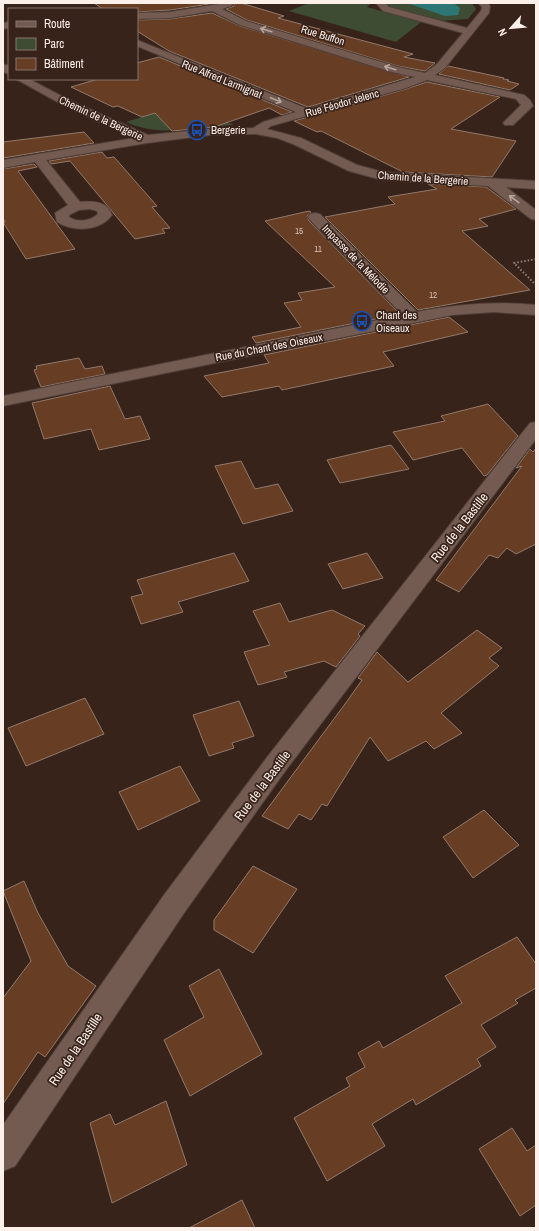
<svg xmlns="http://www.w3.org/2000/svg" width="539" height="1231" font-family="'Archivo Narrow',sans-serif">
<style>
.green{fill:#3d4c33}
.water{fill:#2e7676}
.building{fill:#673d23;stroke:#917a6c}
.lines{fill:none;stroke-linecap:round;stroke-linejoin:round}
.minor-casing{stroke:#4f3e37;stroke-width:2}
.path{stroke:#928079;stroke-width:2;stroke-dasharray:1.5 2;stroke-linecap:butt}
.minor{fill:#735b51;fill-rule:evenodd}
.oneway{stroke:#b8a59d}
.labels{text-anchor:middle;stroke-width:3.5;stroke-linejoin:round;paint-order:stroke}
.far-number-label{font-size:9px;fill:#d8c2b8}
.far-street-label{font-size:11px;fill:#fdefe9;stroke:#38231b}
.far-poi-label{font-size:11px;fill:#fdefe9;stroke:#38231b;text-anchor:start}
.street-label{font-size:13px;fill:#fdefe9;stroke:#38231b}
</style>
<rect width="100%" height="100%" fill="#38231b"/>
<g class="green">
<path d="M309 3H371L367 7 421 22 396 42 289 11Z"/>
<path d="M386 3H407L460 8 454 3H472L476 9 468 19 439 21 391 8Z"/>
<path d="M184 104 234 125C198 127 160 138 126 122Z"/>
</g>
<path class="water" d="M407 3H454L460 8 458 15 445 16Z"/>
<g class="building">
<path d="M94 3H216L170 10 137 12V9H103Z"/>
<path d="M234 3H241L284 16 278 18 413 54 404 57 435 63 425 71 398 66 247 20 226 9 234 6Z"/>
<path d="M212 13 240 26 409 77 308 107 169 51 137 31V20L170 19Z"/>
<path d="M159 57 292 112 282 115 269 108 214 127 172 131 155 113 142 117 118 106 113 107 71 87 98 79H137V63Z"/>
<path d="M448 66 504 78 503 79 509 80 507 81 519 84 510 90 439 74Z"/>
<path d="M427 82 500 97 451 129 516 141 492 177 403 172 321 131 317 132 294 121 406 89Z"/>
<path d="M84 132 94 143 3 158V142Z"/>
<path d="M102 152 107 158 114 157 157 206 152 207 170 228 162 229 165 233 135 239 70 161 51 164 49 161Z"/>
<path d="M34 164 37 167 18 171 75 249 26 259 3 222H5L3 218V169Z"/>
<path d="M428 184 486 187 516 209 479 219 488 226 462 231 530 290 418 310 325 217 395 204 388 197 437 189Z"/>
<path d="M309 211 311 212 307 216 309 221 400 314 256 343 252 337 301 327 284 303 302 300 298 293 335 287 265 221Z"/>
<path d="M449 317 468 332 383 352 394 366 282 390 279 386 222 397 204 376 269 363 264 355Z"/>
<path d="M79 358 85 369 102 366 105 374 41 387 34 370 37 369 36 366Z"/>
<path d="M110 386 125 419 140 416 150 439 99 450 91 429 44 439 32 403Z"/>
<path d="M488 404 518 436 487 475 484 476 462 448 413 460 393 432 445 421 441 416Z"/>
<path d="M391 445 409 469 340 483 327 460Z"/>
<path d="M536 448V544L516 554 507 548 498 558 489 555 459 592 436 580 522 466 516 468 530 449 533 452Z"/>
<path d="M241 461 255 489 278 484 293 511 243 524 215 466Z"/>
<path d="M234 553 249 581 178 602 183 612 141 624 131 597 143 594 137 580Z"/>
<path d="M367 553 383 578 343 589 328 564Z"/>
<path d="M280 603 289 622 332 610 365 626 358 634 360 636 336 667 324 661 284 672 287 677 258 685 244 652 270 645 253 611Z"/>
<path d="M477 630 502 648 489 658 499 666 441 713 462 733 434 749 426 741 388 761 370 737 327 806 322 804 311 820 299 814 288 829 262 816 345 704 362 680 358 678 377 652 408 682Z"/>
<path d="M85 698 104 734 26 766 8 728Z"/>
<path d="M239 701 254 736 232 743 234 748 209 756 193 715Z"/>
<path d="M180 766 200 801 138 830 119 792Z"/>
<path d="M484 810 519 845 473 878 443 837Z"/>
<path d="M253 866 297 889 253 953 214 930V920Z"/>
<path d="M24 881 38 913 68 966 96 986 45 1057 38 1052 3 1104V998L31 961 3 891Z"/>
<path d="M517 937 536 964V988L515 1000 518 1003 481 1025 496 1047 477 1059 481 1066 416 1105 413 1099 372 1124 385 1146 327 1181 294 1118 350 1086 346 1078 365 1067 358 1053 379 1041 383 1048 462 1003 445 976Z"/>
<path d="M219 969 262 1054 190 1096 164 1040 204 1017 189 986Z"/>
<path d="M166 1101 187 1165 112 1203 90 1123 110 1114 115 1125Z"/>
<path d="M512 1128 527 1151 536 1145V1205L520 1216 479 1149Z"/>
<path d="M242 1200 255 1228H189Z"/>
</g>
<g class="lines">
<g class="minor-casing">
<g id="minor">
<path d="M225 3H232L233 5 222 9 246 21 398 67 425 73 437 64 463 33 383 11 376 3H385L389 7 467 28 481 11 482 7 478 3H488L490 6 489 13 445 68 435 75 524 95 530 100 533 106 513 125H505L503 123 521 105 516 99 427 80 406 88 271 126 267 129 301 138 357 165 383 172 536 181V189L506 187 536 210V220L531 219 488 186 382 180 349 171 293 144 277 138 256 134 210 135 147 143 46 160 80 202C93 201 107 201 112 215 100 232 73 232 57 222L55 213 68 205 35 162 3 168V160L134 138 63 105 16 79H29L71 101 148 135 210 129 253 128 263 122 296 112 137 46V40L308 109 415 77 392 72 240 25 212 11 170 18 137 19V13L170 12ZM90 209 97 211 98 214C90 221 78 223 69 217V215L79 210Z"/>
<path d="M9 22V28L3 29V23Z"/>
<path d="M3 64 9 66V74L3 72Z"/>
<path d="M315 213 320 214 417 312C457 304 495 301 536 305V315L494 312 452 315 3 406V396L403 315 310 220 308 217 310 214Z"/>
<path d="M536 422V439L286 770 184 913 15 1166 3 1171V1125L164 895 268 756 530 423Z"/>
</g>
</g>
<path class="path" d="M536 259 514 263 536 285"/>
<use href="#minor" class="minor"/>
</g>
<defs><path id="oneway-shaft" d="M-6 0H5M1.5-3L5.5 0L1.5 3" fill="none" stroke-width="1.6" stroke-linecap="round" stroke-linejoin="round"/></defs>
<g class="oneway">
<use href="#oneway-shaft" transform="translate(266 30) rotate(-163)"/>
<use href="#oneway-shaft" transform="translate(390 68) rotate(-163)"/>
<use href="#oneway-shaft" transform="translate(276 100) rotate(22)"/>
<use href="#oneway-shaft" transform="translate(514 199) rotate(-143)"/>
</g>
<defs>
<g id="bus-ring" transform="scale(1)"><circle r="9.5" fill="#38231b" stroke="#1a4fb4" stroke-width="1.5"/><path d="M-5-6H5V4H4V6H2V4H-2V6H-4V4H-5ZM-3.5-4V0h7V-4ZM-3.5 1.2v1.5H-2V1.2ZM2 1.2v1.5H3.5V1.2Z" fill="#1a4fb4"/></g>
</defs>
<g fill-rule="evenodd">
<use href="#bus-ring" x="197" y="130"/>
<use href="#bus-ring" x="362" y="321"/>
</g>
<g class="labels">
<g class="far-number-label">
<text x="299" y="234">15</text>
<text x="318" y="252">11</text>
<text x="433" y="298">12</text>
</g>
<g class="far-street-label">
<text transform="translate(323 35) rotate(17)" y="4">Rue Buffon</text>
<text transform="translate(222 79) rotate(22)" y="4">Rue Alfred Larmignat</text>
<text transform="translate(342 103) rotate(-16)" y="4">Rue Féodor Jelenc</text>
<text transform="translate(101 118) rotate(25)" y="4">Chemin de la Bergerie</text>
<text transform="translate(423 178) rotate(4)" y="4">Chemin de la Bergerie</text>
<text transform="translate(356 259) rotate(46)" y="4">Impasse de la Mélodie</text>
<text transform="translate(269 347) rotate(-11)" y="4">Rue du Chant des Oiseaux</text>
</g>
<g class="far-poi-label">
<text x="211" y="134">Bergerie</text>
<text x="376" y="319">Chant des<tspan x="376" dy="13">Oiseaux</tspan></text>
</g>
<g class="street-label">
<text transform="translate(459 527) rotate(-52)" y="5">Rue de la Bastille</text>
<text transform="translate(262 785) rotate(-53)" y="5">Rue de la Bastille</text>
<text transform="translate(75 1049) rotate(-56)" y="5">Rue de la Bastille</text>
</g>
</g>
<rect width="539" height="1231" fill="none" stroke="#fdefe9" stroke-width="8"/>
<rect x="8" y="8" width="130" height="72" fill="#38231b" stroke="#87756d"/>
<rect x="16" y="21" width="20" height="6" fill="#735b51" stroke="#87756d"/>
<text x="44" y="28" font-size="12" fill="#fdefe9">Route</text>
<rect x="16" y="38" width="20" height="12" fill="#3d4c33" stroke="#87756d"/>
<text x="44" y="48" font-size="12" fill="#fdefe9">Parc</text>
<rect x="16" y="58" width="20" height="12" fill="#673d23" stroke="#87756d"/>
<text x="44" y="68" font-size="12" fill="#fdefe9">Bâtiment</text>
<g transform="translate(511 28) rotate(243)" stroke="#38231b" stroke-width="3" paint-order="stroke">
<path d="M0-3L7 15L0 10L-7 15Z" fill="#fdefe9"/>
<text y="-6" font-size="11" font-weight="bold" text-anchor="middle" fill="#fdefe9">N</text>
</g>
</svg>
